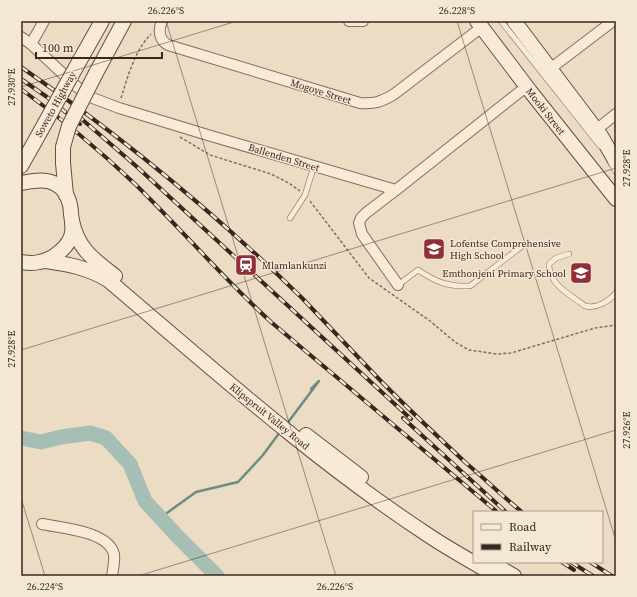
<svg xmlns="http://www.w3.org/2000/svg" width="637" height="597" font-family="'Source Serif 4',serif">
<style>
.lines{fill:none;stroke-linecap:round;stroke-linejoin:round}
.stream{stroke:#6d8d82;stroke-width:2.5}
.river{stroke:#a6bfb5;stroke-width:15}
.lane-casing{stroke:#856d5b;stroke-width:6}
.street-casing{stroke:#856d5b;stroke-width:12}
.secondary-casing{stroke:#674f3e;stroke-width:16}
.path{stroke:#856d5b;stroke-width:1.5;stroke-dasharray:3 2;stroke-linecap:butt}
.lane{stroke:#f7ead7;stroke-width:5}
.street{stroke:#f7ead7;stroke-width:10}
.secondary{stroke:#f7ead7;stroke-width:14}
.rail-casing{stroke:#36281f;stroke-width:4}
.rail{stroke:#f4e7d3;stroke-width:2.5;stroke-dasharray:8;stroke-linecap:butt}
.secondary-bridge-casing{stroke:#674f3e;stroke-width:16;stroke-linecap:butt}
.secondary-bridge{stroke:#f7ead7;stroke-width:14}
.ticks{fill:none;stroke:#36281f;stroke-width:1;stroke-opacity:0.45}
.labels{text-anchor:middle;stroke-width:3;stroke-linejoin:round;paint-order:stroke}
.street-label{font-size:10px;fill:#36281f;stroke:#f4e7d3}
.poi-label{font-size:10px;fill:#36281f;stroke:#f4e7d3;text-anchor:start}
.neatline{fill:none;stroke:#36281f;stroke-width:1.5}
.ticks-label{font-size:10px;text-anchor:middle;fill:#36281f}
</style>
<rect width="100%" height="100%" fill="#ecdcc4"/>
<g class="lines">
<g class="stream">
<path d="M286 425 319 381 311 389"/>
<path d="M160 518 196 492 238 482 263 455 280 432"/>
</g>
<path class="river" d="M21 438 41 442 61 437 90 433 106 438 130 464 145 501 179 538 217 576"/>
<g class="lane-casing">
<g id="lane">
<path d="M501 21 600 146"/>
<path d="M611 163 616 172"/>
<path d="M290 218 305 195 314 166"/>
<path d="M569 254 556 258 549 264C548 284 572 296 585 306 597 309 609 301 616 293"/>
<path d="M398 285 418 270C436 282 448 287 470 286L526 243"/>
</g>
</g>
<g class="street-casing">
<g id="street">
<path d="M162 21C158 30 159 40 168 45L360 103C375 104 380 102 393 95L482 27"/>
<path d="M349 21H363"/>
<path d="M21 37 31 44 76 86 90 97 119 108 211 136 396 190 527 86"/>
<path d="M31 44 44 21"/>
<path d="M550 69 613 21"/>
<path d="M596 130 616 114"/>
<path d="M396 190 366 213 361 218 359 223 362 234 398 285"/>
<path d="M42 524C62 528 108 531 114 554 115 561 113 569 112 576"/>
</g>
</g>
<g class="secondary-casing">
<g id="secondary">
<path d="M477 21 530 91 616 199"/>
<path d="M514 21 601 136 616 162"/>
<path d="M80 60 102 21"/>
<path d="M96 73 124 21"/>
<path d="M63 147V163L66 195"/>
<path d="M21 166 34 143"/>
<path d="M21 183C33 181 47 178 57 185 67 190 71 204 71 214 72 220 73 226 72 233 70 246 53 260 39 262 33 264 27 263 21 262"/>
<path d="M72 221C78 249 93 259 115 276"/>
<path d="M46 261C67 264 89 268 108 280 213 369 316 462 431 537 452 551 475 563 496 576"/>
<path d="M306 435 361 477"/>
<path d="M490 562 514 576"/>
</g>
</g>
<g class="path">
<path d="M121 98C128 76 135 50 151 34"/>
<path d="M180 137 210 155 271 174 289 183 300 191"/>
<path d="M310 201 369 278 430 321 455 342 469 350 497 354 511 353 595 328 616 325"/>
</g>
<use href="#lane" class="lane"/>
<use href="#street" class="street"/>
<use href="#secondary" class="secondary"/>
<g class="rail-casing">
<g id="rail">
<path d="M21 67C121 136 215 213 302 298 327 324 351 350 376 376 405 406 436 435 466 463 485 479 502 496 522 512"/>
<path d="M21 79 47 97 80 124"/>
<path d="M21 89C61 118 99 150 135 184 181 229 223 278 271 322L496 511"/>
<path d="M77 115 136 166 411 419"/>
<path d="M403 418 506 512"/>
<path d="M562 562 574 570"/>
<path d="M571 562 593 576"/>
<path d="M590 562 612 576"/>
</g>
</g>
<use href="#rail" class="rail"/>
<g class="secondary-bridge-casing">
<g id="secondary-bridge">
<path d="M34 143 80 60"/>
<path d="M63 147 69 126 96 73"/>
</g>
</g>
<use href="#secondary-bridge" class="secondary-bridge"/>
</g>
<path class="ticks" d="M166 21 336 576M457 21 616 541M21 87 237 21M21 350 616 168M21 498 45 576M138 576 616 430"/>
<defs>
<g id="school-square" transform="scale(1.15)"><rect x="-9" y="-9" width="18" height="18" rx="4" fill="#912e39" stroke="#f4e7d3"/><path d="M0-5L7-2L0 1L-7-2ZM-4 1L0 2.5L4 1V4Q0 6-4 4Z" fill="#fff"/></g>
<g id="station-square" transform="scale(1.15)"><rect x="-9" y="-9" width="18" height="18" rx="4" fill="#912e39" stroke="#f4e7d3"/><path d="M-3-6H3Q5-6 5-4V2Q5 4 3 4L4.5 6H3L1.5 4h-3L-3 6H-4.5L-3 4Q-5 4-5 2V-4Q-5-6-3-6ZM-3.5-4v3h7v-3ZM-3.5 1v1.5H-2V1ZM2 1v1.5H3.5V1Z" fill="#fff"/></g>
</defs>
<g fill-rule="evenodd">
<use href="#school-square" x="434" y="249"/>
<use href="#station-square" x="246" y="265"/>
<use href="#school-square" x="581" y="273"/>
</g>
<g class="labels">
<g class="street-label">
<text transform="translate(321 91) rotate(17)" y="4">Mogoye Street</text>
<text transform="translate(55 104) rotate(-61)" y="4">Soweto Highway</text>
<text transform="translate(546 111) rotate(52)" y="4">Mooki Street</text>
<text transform="translate(284 157) rotate(17)" y="4">Ballenden Street</text>
<text transform="translate(270 416) rotate(39)" y="4">Klipspruit Valley Road</text>
</g>
<g class="poi-label">
<text x="450" y="247">Lofentse Comprehensive<tspan x="450" dy="12">High School</tspan></text>
<text x="262" y="269">Mlamlankunzi</text>
<text x="566" y="277" text-anchor="end">Emthonjeni Primary School</text>
</g>
</g>
<rect width="637" height="597" fill="none" stroke="#f4e7d3" stroke-width="44"/>
<rect x="473" y="511" width="130" height="52" fill="#f4e7d3" stroke="#a89b8b"/>
<rect x="481" y="524" width="20" height="6" fill="#f7ead7" stroke="#a89b8b"/>
<text x="509" y="531" font-size="12" fill="#36281f">Road</text>
<rect x="481" y="544" width="20" height="6" fill="#36281f" stroke="#a89b8b"/>
<text x="509" y="551" font-size="12" fill="#36281f">Railway</text>
<path d="M36 52v6h126v-6" fill="none" stroke="#36281f" stroke-width="2"/>
<text x="42" y="52" font-size="12" fill="#36281f" stroke="#f4e7d3" stroke-width="3" paint-order="stroke">100 m</text>
<rect x="22" y="22" width="593" height="553" class="neatline"/>
<g class="ticks-label">
<text x="166" y="14">26.226°S</text>
<text x="457" y="14">26.228°S</text>
<text transform="translate(11 87) rotate(-90)" y="4">27.930°E</text>
<text transform="translate(626 168) rotate(-90)" y="4">27.928°E</text>
<text transform="translate(11 349) rotate(-90)" y="4">27.928°E</text>
<text transform="translate(626 430) rotate(-90)" y="4">27.926°E</text>
<text x="45" y="590">26.224°S</text>
<text x="335" y="590">26.226°S</text>
</g>
</svg>
